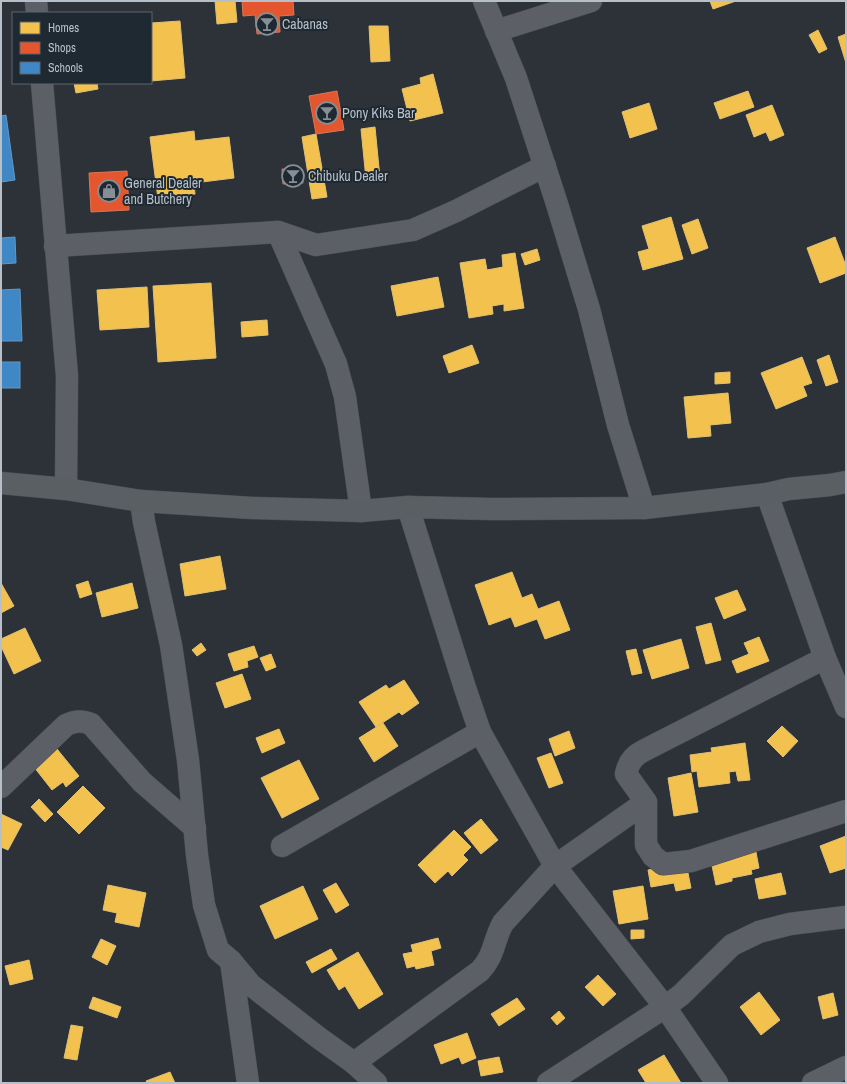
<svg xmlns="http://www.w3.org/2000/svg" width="847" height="1084" font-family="'Archivo Narrow',sans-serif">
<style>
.homes{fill:#f2c14e;stroke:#e0c073}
.shops{fill:#e4572e;stroke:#d6765c}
.schools{fill:#3f88c5;stroke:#6398c6}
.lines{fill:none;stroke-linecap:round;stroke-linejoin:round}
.street-casing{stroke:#4a4e53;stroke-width:23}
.secondary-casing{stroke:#4a4e53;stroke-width:23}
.street{stroke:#5c6066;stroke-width:22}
.secondary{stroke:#5a5f64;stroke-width:22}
.labels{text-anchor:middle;stroke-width:4;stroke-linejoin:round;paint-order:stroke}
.poi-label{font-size:14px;fill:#b7bfc8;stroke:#1f2932;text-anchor:start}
</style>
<rect width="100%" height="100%" fill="#2c3238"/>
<g class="homes">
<path d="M215 1H235L237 22 217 24Z"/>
<path d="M710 1H736L713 9Z"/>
<path d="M180 21 185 78 151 81V23Z"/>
<path d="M369 26H388L390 61 371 62Z"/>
<path d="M818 30 827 49 819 53 809 35Z"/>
<path d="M846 34V63L838 37Z"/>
<path d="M433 74 443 113 410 121 402 89 421 84 420 78Z"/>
<path d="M74 83H97L98 89 76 93Z"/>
<path d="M748 91 754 107 720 119 714 103Z"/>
<path d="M649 103 657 129 630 138 622 112Z"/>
<path d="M772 105 784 135 770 141 766 132 754 137 746 115Z"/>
<path d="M375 127 380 178 366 179 361 129Z"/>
<path d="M194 131 195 141 229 137 234 178 194 183 195 194 158 199 150 137Z"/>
<path d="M316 134 327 197 312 199 302 137Z"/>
<path d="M671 217 683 259 643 270 638 252 649 249 642 226Z"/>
<path d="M698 219 708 248 692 254 682 225Z"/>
<path d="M835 237 846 266V273L820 283 807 248Z"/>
<path d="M537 249 540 260 525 265 521 254Z"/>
<path d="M515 253 524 308 504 311V304L492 306 493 314 469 318 460 263 485 259 487 270 503 267 502 255Z"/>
<path d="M438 277 444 307 397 316 391 286Z"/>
<path d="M211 283 216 358 158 362 153 286Z"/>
<path d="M147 287 149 327 100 330 97 290Z"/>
<path d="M267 320 268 335 242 337 241 322Z"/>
<path d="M472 345 479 363 449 373 443 356Z"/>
<path d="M829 355 838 382 826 386 817 360Z"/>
<path d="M802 357 812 383 803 386 807 396 776 409 761 373Z"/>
<path d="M730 372V383L715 384V373Z"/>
<path d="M728 393 731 423 710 425 711 436 688 438 684 397Z"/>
<path d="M220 556 226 589 185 596 180 564Z"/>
<path d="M512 572 522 598 532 594 538 609 559 601 570 630 545 639 537 619 515 627 511 617 489 625 475 585Z"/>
<path d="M88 581 92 594 80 598 76 585Z"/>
<path d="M1 583 14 606 1 613Z"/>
<path d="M132 583 138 608 102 617 96 593Z"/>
<path d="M737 590 746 610 724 619 715 598Z"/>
<path d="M711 623 721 660 706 664 696 627Z"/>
<path d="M25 628 41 661 14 674 1 646V639Z"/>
<path d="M759 637 769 661 737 673 732 661 749 654 744 643Z"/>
<path d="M681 639 689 668 652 679 643 650Z"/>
<path d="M201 643 206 650 197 656 192 650Z"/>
<path d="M254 646 258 657 247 661 248 667 234 671 228 654Z"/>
<path d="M636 649 642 673 632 675 626 651Z"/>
<path d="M271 654 276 667 266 671 260 658Z"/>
<path d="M242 674 251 699 225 708 216 683Z"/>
<path d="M404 680 419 703 402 715 399 712 376 727 359 702 386 685 389 689Z"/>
<path d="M383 723 398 746 374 762 359 738Z"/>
<path d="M782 726 798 741 783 757 767 741Z"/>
<path d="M279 729 285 743 262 753 256 738Z"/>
<path d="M569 731 575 748 555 756 549 739Z"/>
<path d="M745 743 750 780 738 781 736 771 729 772 730 783 699 787 697 771 692 772 690 755 712 752 711 748Z"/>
<path d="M57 749 79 776 66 787 63 782 52 790 34 767Z"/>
<path d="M551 753 563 783 549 788 537 758Z"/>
<path d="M299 760 319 799 282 818 261 778Z"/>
<path d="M691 773 698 812 674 816 668 778Z"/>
<path d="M83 786 105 808 79 834 57 812Z"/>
<path d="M39 799 53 814 45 822 31 807Z"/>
<path d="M1 814 22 824 8 850 1 847Z"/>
<path d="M481 819 498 840 481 854 464 833Z"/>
<path d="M454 830 471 847 463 855 468 860 452 876 448 871 435 883 418 865Z"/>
<path d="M846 836V868L830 873 820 846Z"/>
<path d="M755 847 759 868 751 870 752 874 732 878V881L716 885 710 856Z"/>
<path d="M686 863 691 888 676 891 674 883 651 887 648 870Z"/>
<path d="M781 873 786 894 759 899 755 879Z"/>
<path d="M336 883 349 905 336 913 323 890Z"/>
<path d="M108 885 146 893 139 927 115 922 117 913 103 910Z"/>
<path d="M303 886 318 919 275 939 260 906Z"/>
<path d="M643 886 648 919 619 924 613 891Z"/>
<path d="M631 930H644V938L631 939Z"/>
<path d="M438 938 441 948 431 951 434 965 416 969 415 966 407 968 403 954 413 952 411 945Z"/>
<path d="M101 939 116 946 107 965 92 957Z"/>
<path d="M331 949 337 959 312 973 306 962Z"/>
<path d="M358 952 383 994 359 1009 345 986 339 990 327 970Z"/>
<path d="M29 960 33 979 10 985 5 966Z"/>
<path d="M598 975 616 994 603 1006 585 987Z"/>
<path d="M759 992 780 1020 761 1035 740 1007Z"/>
<path d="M833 993 838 1015 823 1019 818 997Z"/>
<path d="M93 997 121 1007 117 1018 89 1008Z"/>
<path d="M517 998 525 1009 499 1026 491 1014Z"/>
<path d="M559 1011 565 1018 557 1025 551 1018Z"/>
<path d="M71 1025 83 1027 77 1060 64 1058Z"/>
<path d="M467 1033 476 1058 462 1064 459 1057 441 1064 434 1045Z"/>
<path d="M664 1055 681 1083H646L638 1070Z"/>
<path d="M499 1057 503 1072 481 1076 478 1061Z"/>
<path d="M170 1072 175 1083H147L146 1081Z"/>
</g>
<g class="shops">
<path d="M242 1H293L294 15 279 16 280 32 257 34 255 15 243 16Z"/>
<path d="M337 91 344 130 316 134 309 96Z"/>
<path d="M282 169H302L303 183 283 184Z"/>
<path d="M127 171 129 210 91 212 89 173Z"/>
</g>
<g class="schools">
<path d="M6 115 15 180 1 182V116Z"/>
<path d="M15 237 16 263 1 264V238Z"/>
<path d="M20 289 22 341H1V290Z"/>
<rect x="1" y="362" width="19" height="26"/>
</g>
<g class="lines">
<g class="street-casing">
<g id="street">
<path d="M36 1 37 13"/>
<path d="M484 1 516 78 557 204 589 309 618 425 644 508"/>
<path d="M496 31 591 1"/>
<path d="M42 83 67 376 66 489"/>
<path d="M278 232 316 245 413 230 456 211 545 166"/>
<path d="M55 246 278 232 336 364 345 397 361 511"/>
<path d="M767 494 825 658 846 707"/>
<path d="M141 501 144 522 171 645 188 760 197 855 204 905 218 950 231 961 251 985 319 1038 354 1063 376 1083"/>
<path d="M408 507 465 688 480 732 555 866 665 1007 717 1083"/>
<path d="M825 658 643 751C633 756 628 763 626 774L646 802V845L653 856 663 864 691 861 846 811"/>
<path d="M1 787 66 725C75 721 81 720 91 724L142 782 195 828"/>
<path d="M282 846 480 732"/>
<path d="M231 961 248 1083"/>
<path d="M354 1063 480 971C495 955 493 941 503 923L555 866 646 802"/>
<path d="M548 1083 665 1007 681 995 732 945 759 932 790 924 846 917"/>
<path d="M813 1083 846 1067"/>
</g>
</g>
<g class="secondary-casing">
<path id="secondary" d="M1 483 66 489 141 501 252 508 361 511 408 507 491 509 644 508 767 494 789 489 830 485 846 482"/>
</g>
<use href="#street" class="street"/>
<use href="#secondary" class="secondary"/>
</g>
<defs>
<g id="bar-ring" transform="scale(1.15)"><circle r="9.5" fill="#1f2932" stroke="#868e96" stroke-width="1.5"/><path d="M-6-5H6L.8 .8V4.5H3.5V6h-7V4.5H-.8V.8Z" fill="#868e96"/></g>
<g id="shop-ring" transform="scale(1.15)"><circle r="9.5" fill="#1f2932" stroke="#868e96" stroke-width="1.5"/><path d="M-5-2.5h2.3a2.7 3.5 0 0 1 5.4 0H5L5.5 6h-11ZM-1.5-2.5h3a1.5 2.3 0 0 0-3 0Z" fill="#868e96"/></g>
</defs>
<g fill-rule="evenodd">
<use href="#bar-ring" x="267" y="24"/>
<use href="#bar-ring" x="327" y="113"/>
<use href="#bar-ring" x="293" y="176"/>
<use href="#shop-ring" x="109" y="191"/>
</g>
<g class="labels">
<g class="poi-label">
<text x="282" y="29">Cabanas</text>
<text x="342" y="118">Pony Kiks Bar</text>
<text x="308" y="181">Chibuku Dealer</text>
<text x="124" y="188">General Dealer<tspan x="124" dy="16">and Butchery</tspan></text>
</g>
</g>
<rect width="847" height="1084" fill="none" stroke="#b7bfc8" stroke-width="4"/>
<rect x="12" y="12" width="140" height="72" fill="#1f2932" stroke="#5c656e"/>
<rect x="20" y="22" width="20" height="12" fill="#f2c14e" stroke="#5c656e"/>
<text x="48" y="32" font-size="12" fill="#b7bfc8">Homes</text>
<rect x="20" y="42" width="20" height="12" fill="#e4572e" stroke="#5c656e"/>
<text x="48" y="52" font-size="12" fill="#b7bfc8">Shops</text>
<rect x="20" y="62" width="20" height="12" fill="#3f88c5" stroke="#5c656e"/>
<text x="48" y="72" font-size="12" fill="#b7bfc8">Schools</text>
</svg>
